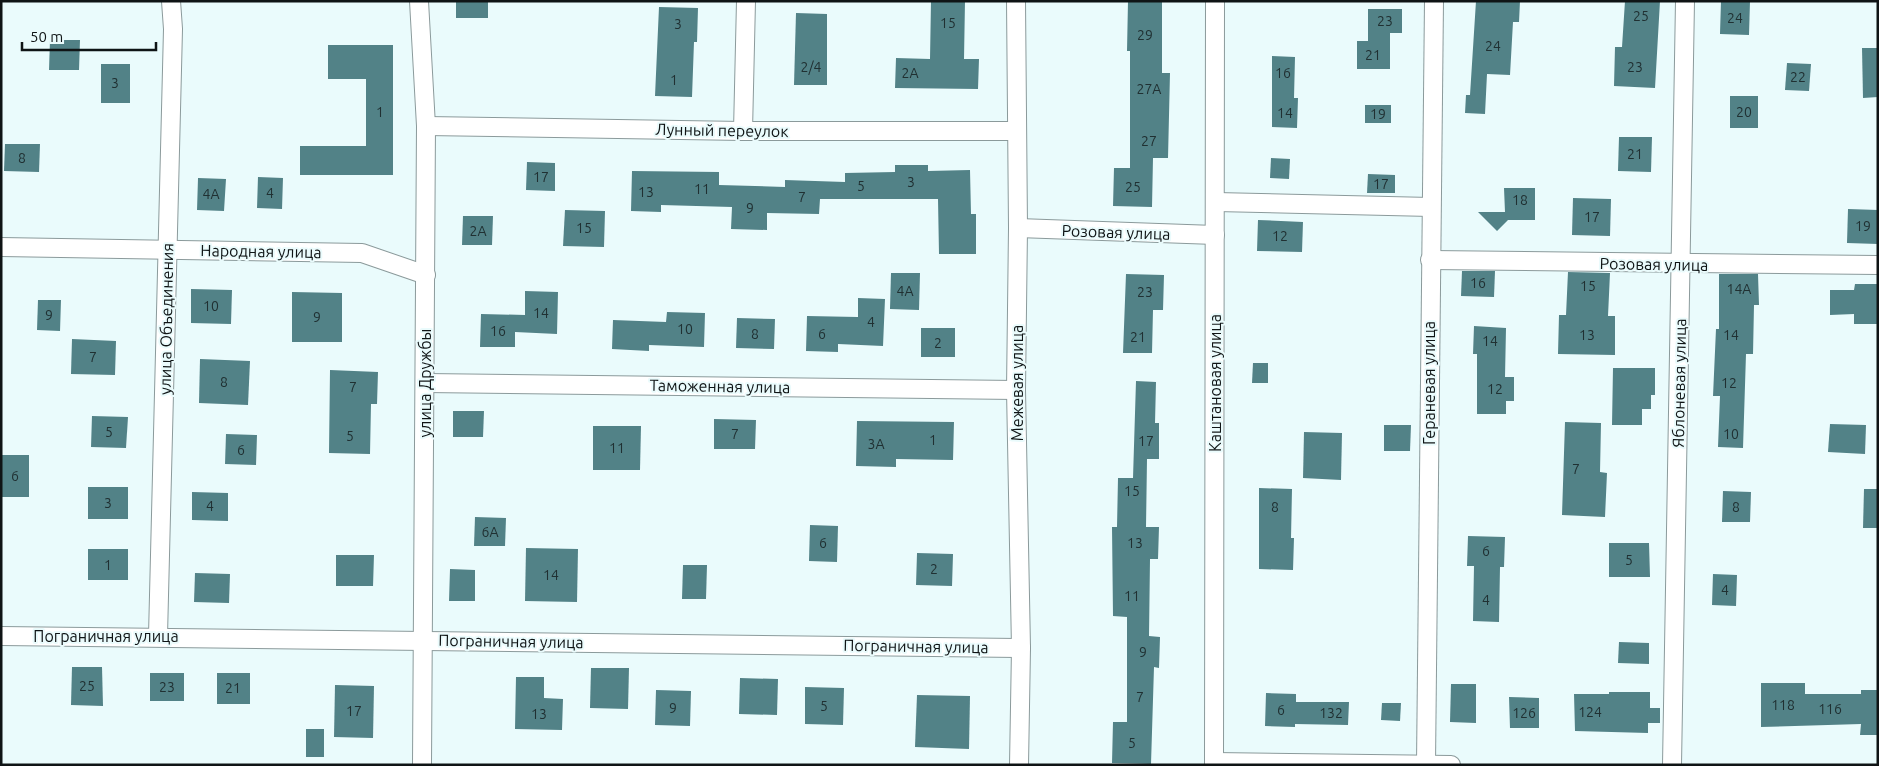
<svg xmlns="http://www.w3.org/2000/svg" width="1879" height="766" font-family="Ubuntu,sans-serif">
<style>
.building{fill:#528287}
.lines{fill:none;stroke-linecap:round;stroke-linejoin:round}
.minor-casing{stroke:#8b9a9b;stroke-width:20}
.minor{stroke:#fff;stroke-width:18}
.labels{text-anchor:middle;stroke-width:4;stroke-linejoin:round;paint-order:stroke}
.number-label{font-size:14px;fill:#203032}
.street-label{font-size:16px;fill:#0f1415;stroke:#eafbfc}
</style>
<rect width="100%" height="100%" fill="#eafbfc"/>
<g class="building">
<rect x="456" y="1" width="32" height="17"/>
<path d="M931 1H965L964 59H979L978 89 895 88 896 58 930 59Z"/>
<path d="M1128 1H1162V73H1170L1168 158H1153L1152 207 1113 206 1114 168H1130V51H1127Z"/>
<path d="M1476 1H1520L1519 22H1513L1510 75 1487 74 1485 114 1465 113 1466 95H1470Z"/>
<path d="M1625 1H1660L1655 88 1614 86 1615 47H1622Z"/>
<path d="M1721 1H1750L1749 35 1720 34Z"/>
<path d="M659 7 698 8 697 42H694L692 97 655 96Z"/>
<path d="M1368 9H1402V33H1390V69H1357V41H1368Z"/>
<path d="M796 13 827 14V85H794Z"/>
<path d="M50 40H80L79 70H49Z"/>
<path d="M328 45H393V175H300V146H366V79H328Z"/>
<path d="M1862 48H1878V97L1863 98Z"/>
<path d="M1272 56 1295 57 1294 98H1298L1297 128 1272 127Z"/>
<path d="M1787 63 1811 64 1809 91 1785 90Z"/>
<rect x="101" y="64" width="29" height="39"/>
<rect x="1730" y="96" width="28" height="32"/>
<rect x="1365" y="105" width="26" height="18"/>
<path d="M1619 137H1652L1651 172 1618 171Z"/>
<path d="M5 144H40L39 172 4 171Z"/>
<path d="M1271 158 1290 159 1289 179 1270 178Z"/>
<path d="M527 162 555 163V191L526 190Z"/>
<path d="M895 165H928V171L970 170 971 214H976V254H939L938 199H820L819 214 767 213V230L731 229 732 207 661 205V212L631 211 632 171 719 172V185L785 187V180L845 182V173L895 172Z"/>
<path d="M1368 174 1395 175V193H1367Z"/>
<path d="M258 177 283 178 282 209 257 208Z"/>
<path d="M198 178 226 179 224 211 197 210Z"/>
<path d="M1504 188H1535V220H1508L1497 231 1478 212H1505Z"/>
<path d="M1573 198 1611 199 1610 236 1572 235Z"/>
<path d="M1848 209 1878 210V244L1847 243Z"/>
<path d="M565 210 605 211 604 247 563 246Z"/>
<path d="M463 216H493L492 245H462Z"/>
<path d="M1258 220 1303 222 1302 252 1257 251Z"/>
<path d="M1462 271H1495L1494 297 1461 296Z"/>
<path d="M1568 272 1610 273 1608 316H1615V355L1558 354 1559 315H1566Z"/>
<path d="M891 273H920L919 310 890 309Z"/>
<path d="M1126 274 1164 275 1163 310H1153L1152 353H1123Z"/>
<path d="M1719 274H1758L1759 305H1754L1753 354H1746L1743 448 1718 447 1720 396H1713L1716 329H1719Z"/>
<path d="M1855 284H1878V324H1854V314L1830 315V290H1854Z"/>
<path d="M191 289 232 290 231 324 191 323Z"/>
<path d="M525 291 558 292 557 334 515 332V347H480L481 314 525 315Z"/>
<path d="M292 292 342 293V342H292Z"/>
<path d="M858 298 885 299 883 346 838 344V352L806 351 807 316 858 317Z"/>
<path d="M38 300H61L60 331 37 330Z"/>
<path d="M667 312 705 313 704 347 649 345V351L612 349 613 320 666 322Z"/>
<path d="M737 318 775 319 774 349 736 348Z"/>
<path d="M1474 326 1506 328 1505 377H1514V401H1506V414H1477V354H1473Z"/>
<rect x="921" y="328" width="34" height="29"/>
<path d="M72 339 116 341 115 375 71 374Z"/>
<path d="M200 359 250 361 248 405 199 403Z"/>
<path d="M1253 363H1268V383H1252Z"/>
<path d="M1613 368H1655V395H1651V409H1642V425H1612Z"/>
<path d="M330 370 378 372 377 404H371L370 454 329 453Z"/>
<path d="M1136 381 1156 382 1155 423H1159V459H1147L1146 527H1159L1158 559H1150L1149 636 1160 637 1159 668 1154 667 1151 764 1112 763 1113 722H1127V617L1113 616 1112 527H1117L1118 478H1133Z"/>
<path d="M453 411H484L483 437H453Z"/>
<path d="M92 416 128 417 126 448 91 447Z"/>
<path d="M714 419 756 420 755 449H714Z"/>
<path d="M857 421 954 422 953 460 896 459V467L856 466Z"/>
<path d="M1565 422 1601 423 1600 472 1607 473 1605 517 1562 515Z"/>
<path d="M1830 424 1866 425 1865 454 1828 452Z"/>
<path d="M1384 425H1411L1410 451H1384Z"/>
<path d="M593 426H641L640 470H593Z"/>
<path d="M1304 432 1342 433 1341 480 1303 478Z"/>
<path d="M226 434 257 435 256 465 225 464Z"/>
<rect x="1" y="455" width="28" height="42"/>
<rect x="88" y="487" width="40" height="32"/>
<path d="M1259 488 1292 489 1291 538H1294L1293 570 1259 569Z"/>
<path d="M1864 489H1878V528H1863Z"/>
<path d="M1723 491 1751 492 1750 522H1722Z"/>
<path d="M192 492 228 493V521L192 520Z"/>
<path d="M475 517 506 518 505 546H474Z"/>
<path d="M810 525 838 526 837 562 809 561Z"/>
<path d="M1468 536 1505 537 1504 567H1500L1499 622 1473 621 1474 566H1467Z"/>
<path d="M1609 543H1649L1650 577H1609Z"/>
<path d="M526 548 578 549 577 602 525 601Z"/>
<rect x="88" y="549" width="40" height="31"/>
<path d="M917 553 953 554 952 586 916 585Z"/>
<path d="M336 555H374L373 586H336Z"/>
<path d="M683 565H707L706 599H682Z"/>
<path d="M450 569 475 570V601H449Z"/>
<path d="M195 573 230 574 229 603 194 602Z"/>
<path d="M1713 574 1737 575 1736 606 1712 605Z"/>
<path d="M1619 642 1649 643V664L1618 663Z"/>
<path d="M72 667H102L103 706 71 705Z"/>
<path d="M591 668H629L628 709 590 708Z"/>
<rect x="150" y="673" width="34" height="28"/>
<rect x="217" y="673" width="33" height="31"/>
<path d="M516 677H544V698L563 699 562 730 515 729Z"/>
<path d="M740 678 778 679 777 715 739 714Z"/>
<path d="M1761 683H1805V694H1861V690H1878V735H1860L1861 724 1761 727Z"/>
<path d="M1451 684H1476V723L1450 722Z"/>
<path d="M335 685 374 686 373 738 334 737Z"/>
<path d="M805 687 844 688 843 725 805 724Z"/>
<path d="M656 690 691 691 690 726 655 725Z"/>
<path d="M1609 692H1650V708H1660V723H1648V733L1575 731 1574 694H1609Z"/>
<path d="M1266 693 1296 694V702H1349L1348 725 1295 724V727L1265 726Z"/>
<path d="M917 695 970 696 969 749 915 747Z"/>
<path d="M1509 697 1539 698V728H1510Z"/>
<path d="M1382 703H1401L1400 721 1381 720Z"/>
<rect x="306" y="729" width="18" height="28"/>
</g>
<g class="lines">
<g class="minor-casing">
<g id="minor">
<path d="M419 1 426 126 422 765"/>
<path d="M1016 1 1018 228 1016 390 1021 648 1019 765"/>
<path d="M426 126 743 131H1017"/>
<path d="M743 131 746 1"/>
<path d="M1216 202 1431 207"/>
<path d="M1018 228 1215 235"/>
<path d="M1 247 362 253 426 275"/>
<path d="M1430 260 1878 265"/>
<path d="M425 383 1016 390"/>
<path d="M1 636 1021 648"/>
<path d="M158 636 173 29 171 1"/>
<path d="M1214 762 1451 765"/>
<path d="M1426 764 1434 1"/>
<path d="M1214 765 1215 1"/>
<path d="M1672 765 1685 1"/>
</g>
</g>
<use href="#minor" class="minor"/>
</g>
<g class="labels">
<g class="number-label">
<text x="1641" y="21">25</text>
<text x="1735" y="23">24</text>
<text x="1385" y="26">23</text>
<text x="948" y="28">15</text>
<text x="678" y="29">3</text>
<text x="1145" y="40">29</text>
<text x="1493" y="51">24</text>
<text x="1373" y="60">21</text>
<text x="811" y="72">2/4</text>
<text x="1635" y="72">23</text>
<text x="910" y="78">2А</text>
<text x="1283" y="78">16</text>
<text x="1798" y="82">22</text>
<text x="674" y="85">1</text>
<text x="115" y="88">3</text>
<text x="1149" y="94">27А</text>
<text x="380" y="117">1</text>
<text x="1744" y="117">20</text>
<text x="1285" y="118">14</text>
<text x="1378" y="119">19</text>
<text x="1149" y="146">27</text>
<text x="1635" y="159">21</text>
<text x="22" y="163">8</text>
<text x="541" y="182">17</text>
<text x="911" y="187">3</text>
<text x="1381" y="189">17</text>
<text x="861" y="191">5</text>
<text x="1133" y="192">25</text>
<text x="702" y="194">11</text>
<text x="646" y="197">13</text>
<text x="270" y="198">4</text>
<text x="211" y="199">4А</text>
<text x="802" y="202">7</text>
<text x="1520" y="205">18</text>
<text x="750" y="213">9</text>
<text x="1592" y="222">17</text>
<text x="1863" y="231">19</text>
<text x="584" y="233">15</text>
<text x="478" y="236">2А</text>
<text x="1280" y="241">12</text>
<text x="1478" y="288">16</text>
<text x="1588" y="291">15</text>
<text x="1739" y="294">14А</text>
<text x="905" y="296">4А</text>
<text x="1145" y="297">23</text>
<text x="211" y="311">10</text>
<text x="541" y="318">14</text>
<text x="49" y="320">9</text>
<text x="317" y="322">9</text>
<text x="871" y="327">4</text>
<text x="685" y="334">10</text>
<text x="498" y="336">16</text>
<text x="755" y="339">8</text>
<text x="822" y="339">6</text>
<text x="1587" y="340">13</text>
<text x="1731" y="340">14</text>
<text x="1138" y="342">21</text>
<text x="1490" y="346">14</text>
<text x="938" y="348">2</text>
<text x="93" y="362">7</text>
<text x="224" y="387">8</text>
<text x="1729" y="388">12</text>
<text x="353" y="392">7</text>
<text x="1495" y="394">12</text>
<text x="109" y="437">5</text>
<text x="735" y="439">7</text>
<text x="1731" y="439">10</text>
<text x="350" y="441">5</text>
<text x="933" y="445">1</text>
<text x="1146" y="446">17</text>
<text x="876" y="449">3А</text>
<text x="617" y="453">11</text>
<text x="241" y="455">6</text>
<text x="1576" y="474">7</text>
<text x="15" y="481">6</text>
<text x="1132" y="496">15</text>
<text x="108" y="508">3</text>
<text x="210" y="511">4</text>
<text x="1275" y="512">8</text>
<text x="1736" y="512">8</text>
<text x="490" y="537">6А</text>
<text x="823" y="548">6</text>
<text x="1135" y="548">13</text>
<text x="1486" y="556">6</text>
<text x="1629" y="565">5</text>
<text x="108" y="570">1</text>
<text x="934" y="574">2</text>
<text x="551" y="580">14</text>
<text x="1725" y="595">4</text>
<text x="1132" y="601">11</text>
<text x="1486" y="605">4</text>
<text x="1143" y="657">9</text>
<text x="87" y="691">25</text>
<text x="167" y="692">23</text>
<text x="233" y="693">21</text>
<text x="1140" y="702">7</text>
<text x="1783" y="710">118</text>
<text x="824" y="711">5</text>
<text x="673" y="713">9</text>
<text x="1830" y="714">116</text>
<text x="1281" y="715">6</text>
<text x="354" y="716">17</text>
<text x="1590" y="717">124</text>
<text x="1331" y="718">132</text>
<text x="1524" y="718">126</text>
<text x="539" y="719">13</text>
<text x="1132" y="748">5</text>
</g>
<g class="street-label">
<text transform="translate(722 130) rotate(1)" y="6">Лунный переулок</text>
<text transform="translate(1116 232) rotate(2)" y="6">Розовая улица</text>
<text transform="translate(261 251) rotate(1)" y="6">Народная улица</text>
<text transform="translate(1654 264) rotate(1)" y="6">Розовая улица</text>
<text transform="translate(166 319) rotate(-89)" y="6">улица Объединения</text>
<text transform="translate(425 383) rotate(-90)" y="6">улица Дружбы</text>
<text transform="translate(1017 383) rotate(-90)" y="6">Межевая улица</text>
<text transform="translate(1215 383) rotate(-90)" y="6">Каштановая улица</text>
<text transform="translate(1429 383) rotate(-90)" y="6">Гераневая улица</text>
<text transform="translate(1679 383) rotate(-89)" y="6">Яблоневая улица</text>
<text transform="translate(720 386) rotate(1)" y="6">Таможенная улица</text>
<text x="106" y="642">Пограничная улица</text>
<text transform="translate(511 641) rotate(1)" y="6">Пограничная улица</text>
<text transform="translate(916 646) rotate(1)" y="6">Пограничная улица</text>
</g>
</g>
<rect width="1879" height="766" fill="none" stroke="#0f1415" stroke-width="5"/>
<path d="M22 42v8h134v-8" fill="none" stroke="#0f1415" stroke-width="2.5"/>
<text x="30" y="42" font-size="15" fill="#0f1415" stroke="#eafbfc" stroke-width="4" paint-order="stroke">50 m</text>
</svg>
